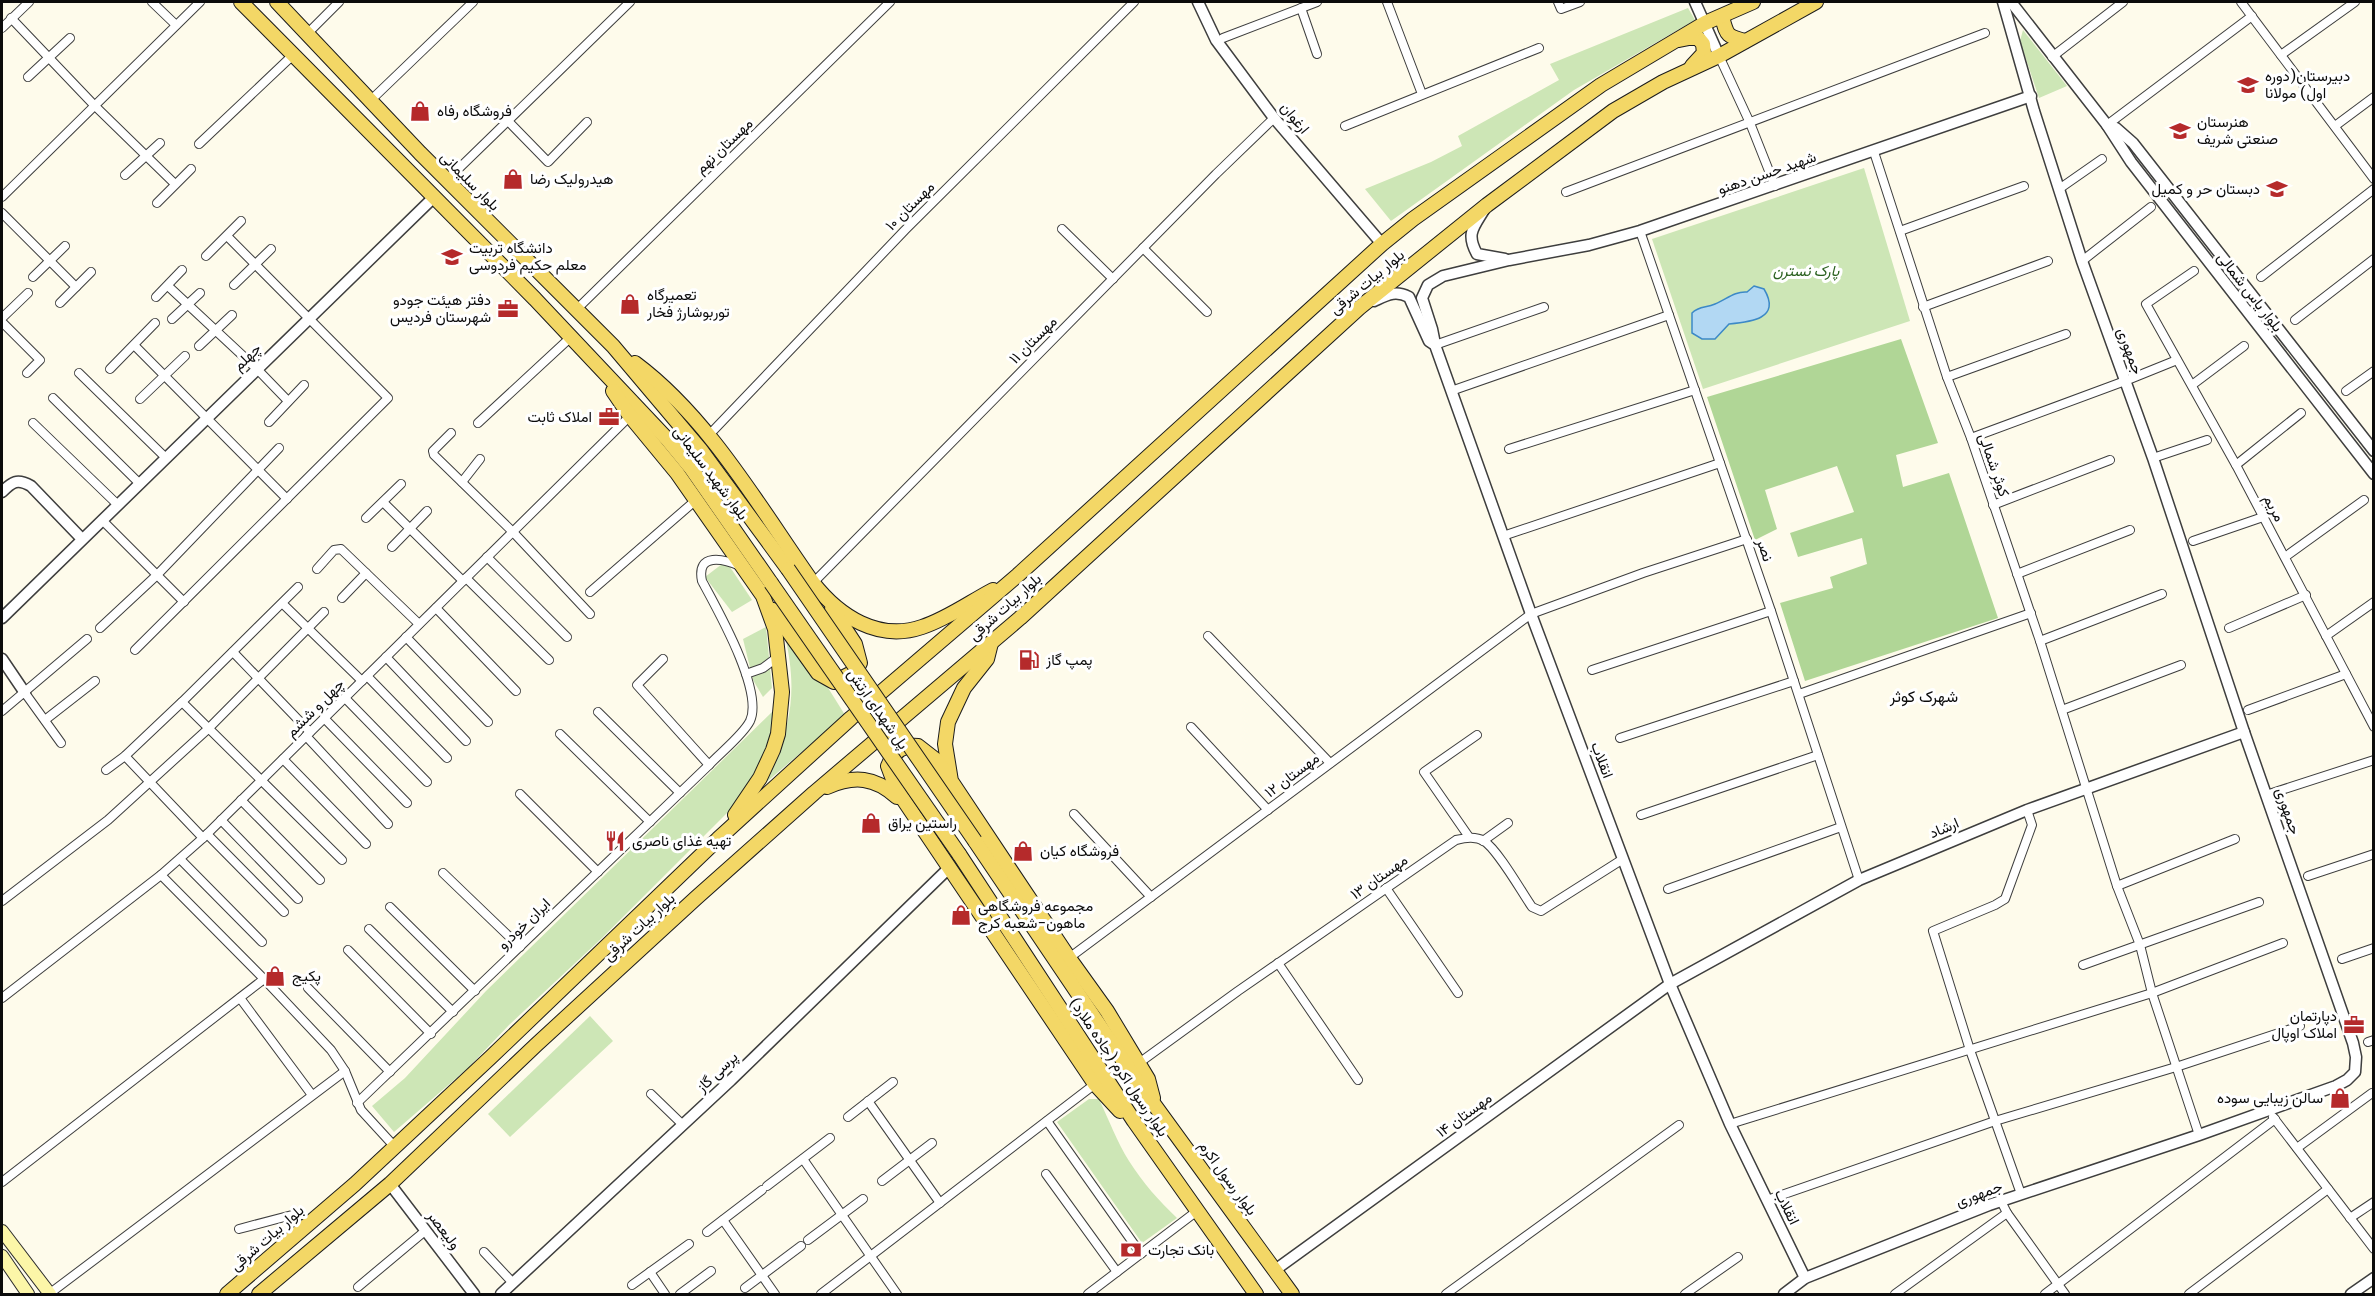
<svg xmlns="http://www.w3.org/2000/svg" width="2375" height="1296" font-family="Merriweather,Vazirmatn,serif">
<style>
.green{fill:#cde6b6}
.forest{fill:#b0d696}
.water{fill:#b2d8f3;stroke:#3c89c7;stroke-width:1.5}
.lines{fill:none;stroke-linecap:round;stroke-linejoin:round}
.minor-casing{stroke:#3e3e3e;stroke-width:10}
.tertiary-casing{stroke:#3e3e3e;stroke-width:13}
.secondary-casing{stroke:#2d2d2d;stroke-width:14}
.primary-casing{stroke:#1c1c1c;stroke-width:16}
.minor{stroke:#fff;stroke-width:8}
.tertiary{stroke:#fff;stroke-width:10}
.secondary{stroke:#fcf6a8;stroke-width:12}
.primary{stroke:#f3d766;stroke-width:14}
.primary-bridge-casing{stroke:#1c1c1c;stroke-width:16;stroke-linecap:butt}
.primary-bridge{stroke:#f3d766;stroke-width:14}
.labels{text-anchor:middle;stroke-width:6;stroke-linejoin:round;paint-order:stroke}
.poi-label{font-size:15px;fill:#0b0b0b;stroke:#fff;text-anchor:start}
.street-label{font-size:15px;fill:#0b0b0b;stroke:#fff}
.park-label{font-size:15px;font-style:italic;fill:#2a601f;stroke:#fff}
.neighbourhood-label{font-size:16px;fill:#0b0b0b;stroke:#fff}
</style>
<rect width="100%" height="100%" fill="#fefbeb"/>
<g class="green">
<path d="M1688 8 1695 20 1574 90 1391 221 1365 189 1431 162 1462 146 1458 136 1559 80 1550 64Z"/>
<path d="M2023 30 2067 86 2039 98 2020 41Z"/>
<path d="M1864 168 1910 321 1703 389 1652 239Z"/>
<path d="M726 561 752 600 732 612 705 577Z"/>
<path d="M766 627 772 688 763 697 753 680 743 639Z"/>
<path d="M784 632 825 683 845 715 763 785C791 730 799 693 784 632Z"/>
<path d="M772 712H776L767 749 756 773 730 810 602 938 509 1025 468 1068 394 1132 372 1106 405 1078 486 991Z"/>
<path d="M590 1016 613 1041 510 1137 488 1114Z"/>
<path d="M1089 1099H1099C1109 1120 1117 1142 1129 1161 1143 1183 1159 1201 1177 1218L1142 1243 1057 1122Z"/>
</g>
<path class="forest" d="M1901 339 1938 443 1896 455 1903 487 1949 473 1998 618 1805 681 1780 603 1833 588 1830 577 1867 564 1862 538 1798 557 1790 533 1854 512 1837 466 1765 490 1777 529 1755 540 1707 397Z"/>
<path class="water" d="M1754 286 1764 289C1782 319 1750 322 1729 324L1715 339H1702L1692 333V313C1699 306 1706 308 1715 304 1726 300 1734 291 1747 292Z"/>
<g class="lines">
<g class="minor-casing">
<g id="minor">
<path d="M152 2 176 25"/>
<path d="M1387 2 1422 94"/>
<path d="M1558 2 1561 9 1580 2"/>
<path d="M2241 2 2374 179"/>
<path d="M1301 8 1317 54"/>
<path d="M11 18 94 105 175 184"/>
<path d="M2 28 29 2"/>
<path d="M307 34 339 2"/>
<path d="M1223 38 1317 2"/>
<path d="M2281 55 2355 2"/>
<path d="M1719 56 1750 123 1775 186"/>
<path d="M2052 57 2123 2"/>
<path d="M28 77 70 38"/>
<path d="M370 101 473 2"/>
<path d="M508 121 548 162 587 122"/>
<path d="M2107 125 2252 16"/>
<path d="M1345 126 1539 48"/>
<path d="M2335 126 2374 97"/>
<path d="M199 144 293 55"/>
<path d="M1874 152 1947 377 1971 438 2040 641 2117 886 2140 945 2152 993 2199 1135"/>
<path d="M125 175 160 143"/>
<path d="M447 180 630 2"/>
<path d="M2059 189 2102 159"/>
<path d="M1566 192 1985 33"/>
<path d="M2 197 200 2"/>
<path d="M157 203 191 169"/>
<path d="M2 213 76 287"/>
<path d="M1062 229 1113 279"/>
<path d="M1640 231 1771 611 1859 880"/>
<path d="M1900 231 2024 186"/>
<path d="M1143 248 1207 312"/>
<path d="M206 256 241 221"/>
<path d="M2082 261 2151 207"/>
<path d="M2194 271 2146 304 2236 465 2374 727"/>
<path d="M33 277 65 246"/>
<path d="M2261 277 2374 189"/>
<path d="M234 285 271 249"/>
<path d="M168 286 257 369 288 401"/>
<path d="M156 297 182 270"/>
<path d="M60 303 91 272"/>
<path d="M1923 307 2048 261"/>
<path d="M577 309 890 2"/>
<path d="M2 318 28 293"/>
<path d="M172 319 200 293"/>
<path d="M2295 320 2374 259"/>
<path d="M2 322 40 360 27 373"/>
<path d="M1435 345 1544 307"/>
<path d="M135 346 287 499"/>
<path d="M199 346 232 315"/>
<path d="M110 369 155 323"/>
<path d="M79 373 166 458"/>
<path d="M1947 377 2066 334"/>
<path d="M2192 385 2244 346"/>
<path d="M1451 391 1669 315"/>
<path d="M2346 391 2374 371"/>
<path d="M53 398 139 483"/>
<path d="M140 399 185 356"/>
<path d="M269 422 304 385"/>
<path d="M33 423 118 505"/>
<path d="M478 423 571 337"/>
<path d="M451 433 433 451 434 455 513 532 590 614"/>
<path d="M709 435 905 230 1134 2"/>
<path d="M1971 438 2125 381 2177 360"/>
<path d="M1509 449 1695 390"/>
<path d="M2153 458 2207 440"/>
<path d="M2236 465 2301 413"/>
<path d="M462 482 480 459"/>
<path d="M383 502 463 581"/>
<path d="M1993 505 2110 460"/>
<path d="M366 518 401 484"/>
<path d="M102 520 184 602"/>
<path d="M1503 536 1720 463"/>
<path d="M2193 541 2263 517"/>
<path d="M392 547 427 511"/>
<path d="M487 557 567 637"/>
<path d="M2285 557 2364 500"/>
<path d="M317 569 334 550 341 549 419 624"/>
<path d="M2017 574 2130 530"/>
<path d="M466 578 549 660"/>
<path d="M813 583 1216 174 1274 118"/>
<path d="M590 592 696 500"/>
<path d="M342 598 366 573"/>
<path d="M283 604 362 681"/>
<path d="M436 608 516 691"/>
<path d="M100 628 157 575 279 448"/>
<path d="M2229 628 2306 595"/>
<path d="M1208 636 1330 763"/>
<path d="M2326 636 2374 602"/>
<path d="M406 637 488 722"/>
<path d="M2040 641 2162 594"/>
<path d="M135 650 388 398 227 236"/>
<path d="M233 652 310 732"/>
<path d="M386 657 466 741"/>
<path d="M663 659 637 685 709 765"/>
<path d="M1592 670 1771 611"/>
<path d="M746 674 763 668 779 656"/>
<path d="M367 676 447 758"/>
<path d="M25 693 61 743"/>
<path d="M1802 693 2031 613"/>
<path d="M345 698 427 782"/>
<path d="M182 702 342 860"/>
<path d="M2062 710 2181 665"/>
<path d="M2248 710 2346 674"/>
<path d="M2 711 87 639"/>
<path d="M598 712 680 793"/>
<path d="M324 718 407 803"/>
<path d="M45 720 95 681"/>
<path d="M1191 727 1268 810"/>
<path d="M560 734 650 822"/>
<path d="M306 736 388 824"/>
<path d="M1620 738 1794 681"/>
<path d="M125 756 203 838"/>
<path d="M283 759 366 844"/>
<path d="M106 770 125 756 182 702 298 587"/>
<path d="M520 794 598 872"/>
<path d="M2266 795 2374 760"/>
<path d="M241 800 320 880"/>
<path d="M1074 814 1151 897"/>
<path d="M1641 815 1818 755"/>
<path d="M221 820 298 899"/>
<path d="M207 834 284 912"/>
<path d="M1469 837 1424 772 1477 735"/>
<path d="M1483 841 1508 823"/>
<path d="M180 859 262 942"/>
<path d="M443 873 520 947"/>
<path d="M161 875 264 979 331 1050 345 1071 361 1110 394 1146"/>
<path d="M2308 876 2374 854"/>
<path d="M2117 886 2235 839"/>
<path d="M1386 888 1458 993"/>
<path d="M1668 889 1841 827"/>
<path d="M2 901 108 820 209 728 324 612"/>
<path d="M390 907 475 991"/>
<path d="M369 929 453 1012"/>
<path d="M348 950 431 1034"/>
<path d="M1069 958 1531 614 1643 573 1747 539"/>
<path d="M2342 959 2374 948"/>
<path d="M1278 963 1358 1080"/>
<path d="M2083 965 2259 902"/>
<path d="M308 988 390 1072"/>
<path d="M2 998 161 875 203 838 630 416"/>
<path d="M240 998 312 1095"/>
<path d="M2368 1042 2374 1040"/>
<path d="M1139 1063 1238 991 1456 840C1465 838 1475 836 1484 841 1498 850 1521 891 1532 907L1541 911 1623 859"/>
<path d="M651 1094 683 1125"/>
<path d="M868 1101 940 1203"/>
<path d="M357 1103 709 765C720 753 743 735 750 721 764 691 717 609 702 581 696 552 724 559 740 566"/>
<path d="M848 1117 893 1082"/>
<path d="M2273 1117 2374 1249"/>
<path d="M1047 1121 1141 1254"/>
<path d="M1730 1124 2152 993 2283 943"/>
<path d="M2297 1148 2372 1093"/>
<path d="M803 1159 897 1294"/>
<path d="M1046 1174 1117 1272"/>
<path d="M882 1181 932 1143"/>
<path d="M2 1182 264 979"/>
<path d="M767 1186 830 1138"/>
<path d="M2021 1194 1970 1050 1933 931 1995 905 2005 899 2032 825 2027 810"/>
<path d="M1767 1200 1995 1121 2176 1067 2300 1026"/>
<path d="M2001 1201 2007 1213 2065 1294"/>
<path d="M2350 1218 2374 1202"/>
<path d="M723 1220 775 1294"/>
<path d="M239 1229 292 1215 303 1229"/>
<path d="M707 1232 762 1190"/>
<path d="M808 1240 863 1199"/>
<path d="M484 1252 513 1283"/>
<path d="M650 1272 665 1294"/>
<path d="M632 1285 689 1244"/>
<path d="M358 1287 425 1231"/>
<path d="M745 1288 801 1246"/>
<path d="M49 1294 345 1071"/>
<path d="M680 1294 711 1271"/>
<path d="M821 1294 1095 1084"/>
<path d="M1088 1294 1197 1211"/>
<path d="M1446 1294 1679 1125"/>
<path d="M1685 1294 1738 1257"/>
<path d="M1895 1294 2007 1213"/>
<path d="M2045 1294 2275 1119"/>
<path d="M2189 1294 2328 1189"/>
</g>
</g>
<g class="tertiary-casing">
<g id="tertiary">
<path d="M1198 2 1216 40 1274 118 1382 244"/>
<path d="M1695 2 1719 56"/>
<path d="M2011 2 2107 125 2131 162 2374 474"/>
<path d="M2107 125 2116 128 2133 143 2374 451"/>
<path d="M1484 210C1473 228 1466 234 1477 254L1505 259"/>
<path d="M1374 301C1387 295 1395 290 1409 297L1429 341 1435 345 1531 614 1670 984 1730 1124 1805 1278"/>
<path d="M1435 344 1432 329 1422 298 1428 285 1443 276 1509 260 1589 245 1640 231 2031 96"/>
<path d="M2 492C12 482 17 478 31 486L82 539"/>
<path d="M2 618 433 198"/>
<path d="M2 659 25 693"/>
<path d="M390 1184 474 1294"/>
<path d="M1275 1270 1670 984 1859 880 2027 810 2244 732"/>
<path d="M501 1294 731 1080 950 867"/>
<path d="M1784 1294 1805 1278 1989 1205 2199 1135 2336 1086 2347 1080 2355 1072 2356 1057 2353 1043 2244 732 2153 458 2082 261 2034 111 2003 2"/>
<path d="M2351 1294 2374 1278"/>
</g>
</g>
<g class="secondary-casing">
<g id="secondary">
<path d="M2 1231 50 1294"/>
<path d="M2 1256 28 1294"/>
</g>
</g>
<g class="primary-casing">
<g id="primary">
<path d="M241 2 535 299 668 440 691 468 771 583"/>
<path d="M277 2 420 153 613 346 700 449 788 569"/>
<path d="M1722 17C1727 35 1726 36 1745 41"/>
<path d="M1679 40 1689 38H1698L1703 44 1704 53 1692 66"/>
<path d="M635 363C709 418 760 508 813 583 839 616 878 642 922 627 947 619 970 602 993 590"/>
<path d="M613 391 630 416 677 473 763 596 775 629 782 692 778 734 773 750 760 778 735 815"/>
<path d="M773 610 818 673 834 682 854 672 860 663 855 644 832 609"/>
<path d="M991 643 987 659 964 688 948 722 945 744 951 781 1069 958 1107 1011 1148 1079 1153 1098"/>
<path d="M950 779 936 760 918 746C903 744 893 753 888 766L897 790 1095 1084 1120 1111"/>
<path d="M827 787C854 775 875 777 897 797"/>
<path d="M975 841 1137 1081 1292 1294"/>
<path d="M959 854 1134 1121 1256 1294"/>
<path d="M227 1294 355 1184 491 1057 718 839 851 718 1018 575 1382 244 1413 219 1601 85 1705 23 1753 2"/>
<path d="M259 1294 390 1184 536 1045 696 898 814 793 1020 618 1359 308 1487 205 1613 111 1663 82 1719 56 1816 2"/>
</g>
</g>
<use href="#minor" class="minor"/>
<use href="#tertiary" class="tertiary"/>
<use href="#secondary" class="secondary"/>
<use href="#primary" class="primary"/>
<g class="primary-bridge-casing">
<g id="primary-bridge">
<path d="M788 569 975 841"/>
<path d="M771 583 959 854"/>
</g>
</g>
<use href="#primary-bridge" class="primary-bridge"/>
</g>
<defs>
<g id="school-bare" transform="scale(1.62)"><path d="M0-5L7-2L0 1L-7-2ZM-4 1L0 2.5L4 1V4Q0 6-4 4Z" fill="#b52a2b" stroke="#fff" stroke-width="2.5" paint-order="stroke"/></g>
<g id="shop-bare" transform="scale(1.62)"><path d="M-5-2.5h2.3a2.7 3.5 0 0 1 5.4 0H5L5.5 6h-11ZM-1.5-2.5h3a1.5 2.3 0 0 0-3 0Z" fill="#b52a2b" stroke="#fff" stroke-width="2.5" paint-order="stroke"/></g>
<g id="university-bare" transform="scale(1.62)"><path d="M0-5L7-2L0 1L-7-2ZM-4 1L0 2.5L4 1V4Q0 6-4 4Z" fill="#b52a2b" stroke="#fff" stroke-width="2.5" paint-order="stroke"/></g>
<g id="office-bare" transform="scale(1.62)"><path d="M-6-3h4V-5.5h4V-3h4V5H-6ZM-1-4.5V-3h2v-1.5ZM-6 0V1H6V0Z" fill="#b52a2b" stroke="#fff" stroke-width="2.5" paint-order="stroke"/></g>
<g id="fuel-bare" transform="scale(1.62)"><path d="M-5.5-6h7V0h2V4h1.3V-2.5L3-4.5l.8-.8L6-3V5H2.5V1h-1V6h-7ZM-4.2-4.7v3.2H.2V-4.7Z" fill="#b52a2b" stroke="#fff" stroke-width="2.5" paint-order="stroke"/></g>
<g id="restaurant-bare" transform="scale(1.62)"><path d="M-5-6h1v4h1v-4h1v4h1v-4h1v5L-1.5 .5V6h-2V.5L-5-1ZM5-6V6H3V1.5H1.5Q1.5-4 5-6Z" fill="#b52a2b" stroke="#fff" stroke-width="2.5" paint-order="stroke"/></g>
<g id="bank-bare" transform="scale(1.62)"><path d="M-6-4H6V4H-6ZM0-2.3a2.3 2.3 0 1 0 0 4.6a2.3 2.3 0 1 0 0-4.6Z" fill="#b52a2b" stroke="#fff" stroke-width="2.5" paint-order="stroke"/></g>
</defs>
<g fill-rule="evenodd">
<use href="#school-bare" x="2248" y="85"/>
<use href="#shop-bare" x="420" y="111"/>
<use href="#school-bare" x="2180" y="131"/>
<use href="#shop-bare" x="513" y="179"/>
<use href="#school-bare" x="2277" y="189"/>
<use href="#university-bare" x="452" y="257"/>
<use href="#shop-bare" x="630" y="304"/>
<use href="#office-bare" x="508" y="309"/>
<use href="#office-bare" x="609" y="417"/>
<use href="#fuel-bare" x="1029" y="660"/>
<use href="#shop-bare" x="871" y="823"/>
<use href="#restaurant-bare" x="615" y="841"/>
<use href="#shop-bare" x="1023" y="851"/>
<use href="#shop-bare" x="961" y="915"/>
<use href="#shop-bare" x="275" y="976"/>
<use href="#office-bare" x="2354" y="1025"/>
<use href="#shop-bare" x="2340" y="1098"/>
<use href="#bank-bare" x="1131" y="1250"/>
</g>
<g class="labels">
<g class="poi-label">
<text x="2265" y="81">دبیرستان(دوره<tspan x="2265" dy="17">اول) مولانا</tspan></text>
<text x="437" y="116">فروشگاه رفاه</text>
<text x="2197" y="127">هنرستان<tspan x="2197" dy="17">صنعتی شریف</tspan></text>
<text x="530" y="184">هیدرولیک رضا</text>
<text x="2260" y="194" text-anchor="end">دبستان حر و کمیل</text>
<text x="469" y="253">دانشگاه تربیت<tspan x="469" dy="17">معلم حکیم فردوسی</tspan></text>
<text x="647" y="300">تعمیرگاه<tspan x="647" dy="17">توربوشارژ فخار</tspan></text>
<text x="491" y="305" text-anchor="end">دفتر هیئت جودو<tspan x="491" dy="17">شهرستان فردیس</tspan></text>
<text x="592" y="422" text-anchor="end">املاک ثابت</text>
<text x="1046" y="665">پمپ گاز</text>
<text x="888" y="828">راستین یراق</text>
<text x="632" y="846">تهیه غذای ناصری</text>
<text x="1040" y="856">فروشگاه کیان</text>
<text x="978" y="911">مجموعه فروشگاهی<tspan x="978" dy="17">ماهون-شعبه کرج</tspan></text>
<text x="292" y="981">پکیج</text>
<text x="2337" y="1021" text-anchor="end">دپارتمان<tspan x="2337" dy="17">املاک اوپال</tspan></text>
<text x="2323" y="1103" text-anchor="end">سالن زیبایی سوده</text>
<text x="1148" y="1255">بانک تجارت</text>
</g>
<g class="street-label">
<text transform="translate(1295 118) rotate(50)" y="5">ارغوان</text>
<text transform="translate(724 146) rotate(-44)" y="5">مهستان نهم</text>
<text transform="translate(1767 173) rotate(-19)" y="5">شهید حسن دهنو</text>
<text transform="translate(470 181) rotate(45)" y="5">بلوار سلیمانی</text>
<text transform="translate(910 206) rotate(-45)" y="5">مهستان ۱۰</text>
<text transform="translate(1367 282) rotate(-40)" y="5">بلوار بیات شرقی</text>
<text transform="translate(2250 292) rotate(52)" y="5">بلوار یاس شمالی</text>
<text transform="translate(1033 340) rotate(-45)" y="5">مهستان ۱۱</text>
<text transform="translate(2130 351) rotate(70)" y="5">جمهوری</text>
<text transform="translate(247 357) rotate(-44)" y="5">چهلم</text>
<text transform="translate(1994 465) rotate(71)" y="5">کوثر شمالی</text>
<text transform="translate(711 473) rotate(53)" y="5">بلوار شهید سلیمانی</text>
<text transform="translate(2274 508) rotate(62)" y="5">مریم</text>
<text transform="translate(1765 550) rotate(71)" y="5">نصر</text>
<text transform="translate(1005 607) rotate(-42)" y="5">بلوار بیات شرقی</text>
<text transform="translate(315 708) rotate(-45)" y="5">چهل و ششم</text>
<text transform="translate(878 709) rotate(55)" y="5">پل شهدای ارتش</text>
<text transform="translate(1602 760) rotate(69)" y="5">انقلاب</text>
<text transform="translate(1292 775) rotate(-37)" y="5">مهستان ۱۲</text>
<text transform="translate(2288 811) rotate(71)" y="5">جمهوری</text>
<text transform="translate(1944 828) rotate(-23)" y="5">ارشاد</text>
<text transform="translate(1379 877) rotate(-35)" y="5">مهستان ۱۳</text>
<text transform="translate(524 924) rotate(-44)" y="5">ایران خودرو</text>
<text transform="translate(639 927) rotate(-43)" y="5">بلوار بیات شرقی</text>
<text transform="translate(1119 1067) rotate(56)" y="5">بلوار رسول اکرم (جاده ملارد)</text>
<text transform="translate(717 1072) rotate(-44)" y="5">پرسی گاز</text>
<text transform="translate(1464 1115) rotate(-36)" y="5">مهستان ۱۴</text>
<text transform="translate(1228 1178) rotate(54)" y="5">بلوار رسول اکرم</text>
<text transform="translate(1979 1194) rotate(-20)" y="5">جمهوری</text>
<text transform="translate(1787 1207) rotate(64)" y="5">انقلاب</text>
<text transform="translate(444 1230) rotate(53)" y="5">ولیعصر</text>
<text transform="translate(267 1238) rotate(-41)" y="5">بلوار بیات شرقی</text>
</g>
<g class="park-label">
<text x="1806" y="276">پارک نسترن</text>
</g>
<g class="neighbourhood-label">
<text x="1924" y="702">شهرک کوثر</text>
</g>
</g>
<rect width="2375" height="1296" fill="none" stroke="#0b0b0b" stroke-width="6"/>
</svg>
